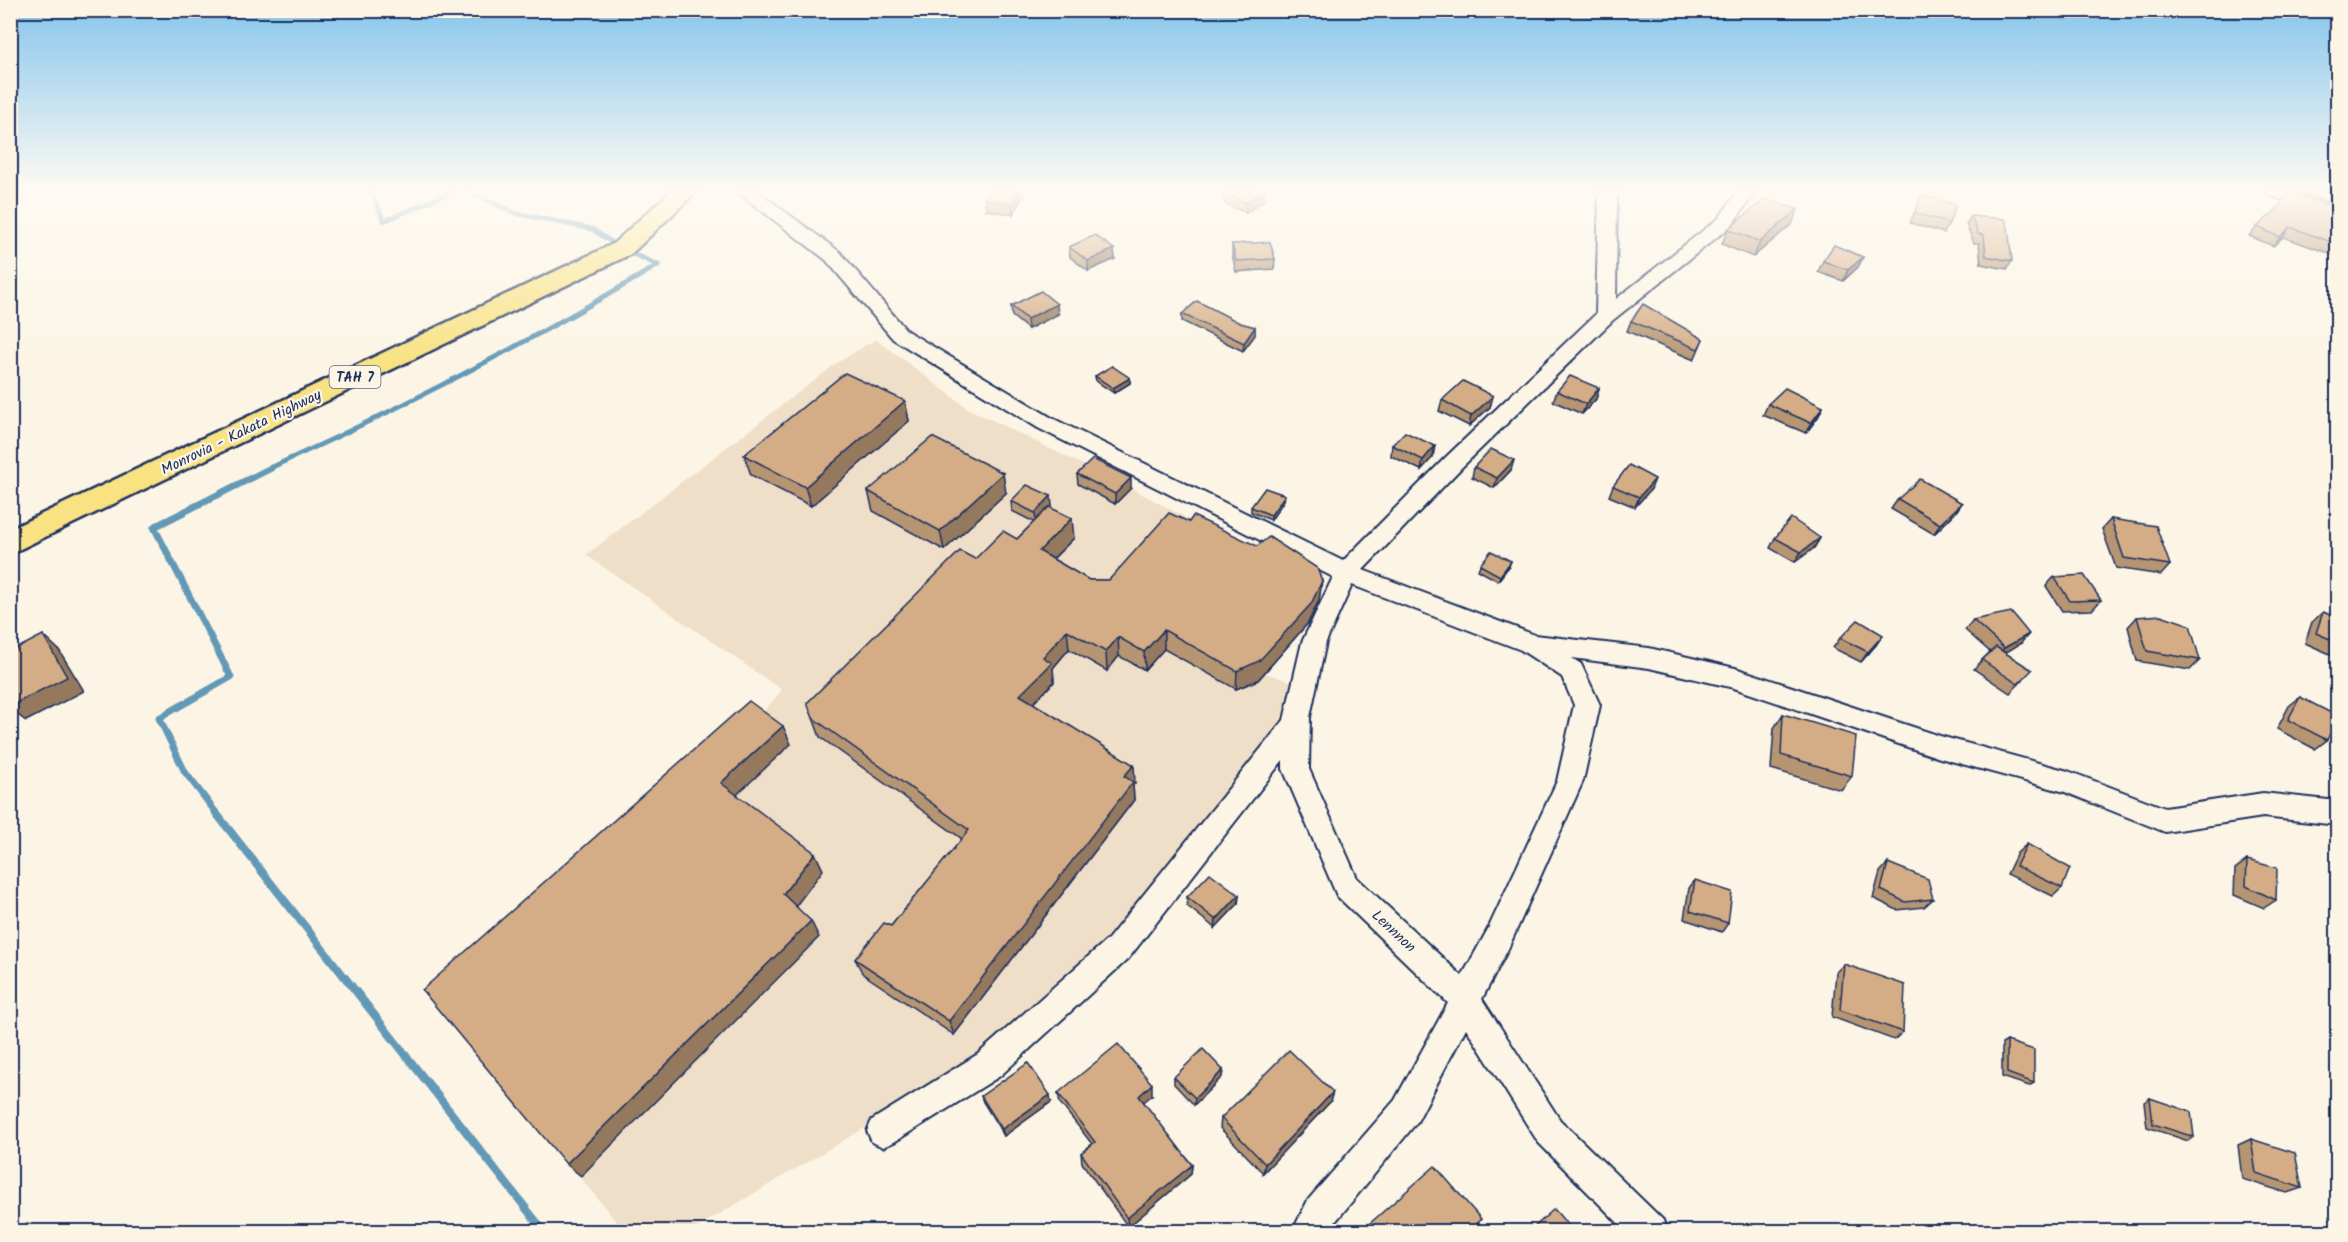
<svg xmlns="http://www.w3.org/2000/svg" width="2348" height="1242" font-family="Kalam,sans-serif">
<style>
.built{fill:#f0dfc8}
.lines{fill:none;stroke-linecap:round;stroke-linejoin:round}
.stream-far2{stroke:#6399b7;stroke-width:5}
.stream-far1{stroke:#6399b7;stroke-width:7}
.stream{stroke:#6399b7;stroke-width:8}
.street-casing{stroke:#1b2f5e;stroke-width:4}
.highway-casing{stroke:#1b2f5e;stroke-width:5}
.street{fill:#fcf5e5;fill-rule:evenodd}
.highway{fill:#f8e281;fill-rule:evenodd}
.wall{fill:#b69573;stroke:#1b2f5e;stroke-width:1.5}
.shaded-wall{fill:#94795e;stroke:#1b2f5e;stroke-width:1.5}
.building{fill:#d4ad86;stroke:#1b2f5e;stroke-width:1.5}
.labels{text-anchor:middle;stroke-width:4.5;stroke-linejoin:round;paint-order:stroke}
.shield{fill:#fcf5e5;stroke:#5e6a86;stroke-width:1.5}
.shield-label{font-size:14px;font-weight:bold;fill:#1b2f5e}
.street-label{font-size:15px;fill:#1b2f5e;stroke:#fcf5e5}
</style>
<rect width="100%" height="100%" fill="#fcf5e5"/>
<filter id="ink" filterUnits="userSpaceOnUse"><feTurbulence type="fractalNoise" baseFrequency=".0167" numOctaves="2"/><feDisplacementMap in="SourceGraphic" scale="12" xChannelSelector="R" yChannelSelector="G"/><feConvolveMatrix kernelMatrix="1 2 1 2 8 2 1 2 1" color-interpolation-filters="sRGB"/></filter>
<g filter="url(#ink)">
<path class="built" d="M876 339 969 409 1131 488 1314 587 1322 608 1265 673 1296 683 1275 732 1088 960 971 1065 691 1231H624L439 1005 757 719 782 690 586 555 837 363Z"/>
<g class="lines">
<g class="stream-far2">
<path d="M371 191 384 221 454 191"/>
<path d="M268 469C402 408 532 341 658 265L622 249 592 229 515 213 469 191"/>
</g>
<path class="stream-far1" d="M217 814 185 772 159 718 231 677 154 527 271 468"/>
<path class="stream" d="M216 813 539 1225 542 1232"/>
<g class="street-casing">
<g id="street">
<path d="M736 191H757L840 252 907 331 1052 418 1343 561 1446 457 1596 314 1599 191H1617L1616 299 1719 218 1738 191H1756L1731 226 1613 320 1462 467 1363 570 1535 635 1649 648 1735 668 1940 736 2068 771 2165 808 2263 793 2338 801V825L2263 817 2165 832 2065 792 1940 758 1734 688 1649 668 1572 658 1581 664 1600 705 1583 781 1508 949 1482 999 1560 1120 1663 1220 1667 1232H1627L1538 1142 1466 1028 1417 1122 1327 1232H1292L1308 1200 1395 1100 1448 1003 1337 896 1283 769V760L1128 959 1000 1076 894 1142 883 1147 872 1142 867 1131 872 1120 978 1054 1108 939 1284 720 1302 642 1333 577 1038 428 893 339 826 260ZM1352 585 1521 650 1562 677 1574 705 1557 781 1488 929 1462 976 1357 878 1309 769 1310 717 1326 642Z"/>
<path d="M2266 191H2292L2338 209V220L2269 195Z"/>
</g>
</g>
<g class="highway-casing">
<path id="highway" d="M671 191H697L631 254 10 554V529L613 244Z"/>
</g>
<use href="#street" class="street"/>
<use href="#highway" class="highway"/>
</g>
<g class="wall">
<path d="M1026 191 1013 214 986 210 985 200Z"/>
<path d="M2298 191H2337V206Z"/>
<path d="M1224 193 1264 200 1246 213 1224 203Z"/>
<path d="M1922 195 1949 223 1944 233 1910 223Z"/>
<path d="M1798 209 1792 224 1753 257 1722 244 1728 229Z"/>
<path d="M2337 209V256L2283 237 2273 246 2249 236 2257 227Z"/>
<path d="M1971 216 2012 261 2007 269 1981 264 1979 243H1974L1966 224Z"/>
<path d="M1232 244 1275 259 1274 269 1236 272 1232 254Z"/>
<path d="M1069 247 1114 249 1115 259 1088 271 1070 257Z"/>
<path d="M1863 257 1858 267 1843 281 1818 272 1823 261Z"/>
<path d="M1011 306 1058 314 1028 329 1012 316Z"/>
<path d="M1182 314 1240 323 1255 327V335L1243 351 1182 321Z"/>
<path d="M1631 321 1703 339 1694 360 1627 331Z"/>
<path d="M1095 376 1130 378V383L1114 393 1096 381Z"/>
<path d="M1599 388 1596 399 1582 414 1553 401 1557 391Z"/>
<path d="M1493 396 1490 407 1469 426 1439 411 1442 400Z"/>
<path d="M905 401 909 421 811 506 751 475 744 455Z"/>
<path d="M1768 404 1823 407 1818 417 1806 433 1763 415Z"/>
<path d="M1392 445 1433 457 1421 470 1391 456Z"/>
<path d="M1474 467 1511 470 1494 488 1472 477Z"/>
<path d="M1077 474 1131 488 1115 504 1078 484Z"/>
<path d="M1613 486 1651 489 1635 507 1609 496Z"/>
<path d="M868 491 1006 493 944 550 873 511Z"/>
<path d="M1898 499 1962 503 1955 513 1934 534 1891 509Z"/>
<path d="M1284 500 1271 520 1251 512V507Z"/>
<path d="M1011 501 1052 506 1051 508 1074 538 1053 559 1089 580H1109L1322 581 1319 600 1308 623 1258 680 1236 689 1164 649 1145 670 1119 656 1107 671 1069 649 1053 668 1054 682 1033 703 1135 783 1133 785 1134 800 954 1035 863 974 855 959 891 926 962 839 820 737 813 718 975 559 1017 539 1034 522 1012 511Z"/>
<path d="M2111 519 2170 565 2161 575 2116 568 2102 529Z"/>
<path d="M1775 538H1820L1814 548 1795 562 1770 548Z"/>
<path d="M1511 561 1509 566 1498 581 1478 570 1480 565Z"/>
<path d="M2054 577 2101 600 2092 610 2062 611 2046 586Z"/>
<path d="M2323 612 2337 618V657L2305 643 2312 622Z"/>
<path d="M2137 617 2200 660 2190 670 2137 661 2128 627Z"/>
<path d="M1973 620 2021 643 2005 653 2023 680 2010 693 1974 669 1982 660 1990 652 1965 630Z"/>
<path d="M1840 638 1876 645 1861 662 1833 648Z"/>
<path d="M2300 697 2327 740 2315 749 2277 729 2289 706Z"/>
<path d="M1783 714 1852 776 1841 790 1771 769 1774 728Z"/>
<path d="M2027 844 2062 888 2053 896 2007 874 2017 853Z"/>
<path d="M2247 860 2276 900 2264 908 2234 895 2235 869Z"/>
<path d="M1888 863 1933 899 1924 907 1897 910 1873 898 1880 872Z"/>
<path d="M1695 880 1728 923 1722 932 1684 919 1689 888Z"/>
<path d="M1239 895 1238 904 1215 928 1187 906V897Z"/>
<path d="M1844 964 1903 1032 1894 1040 1832 1017 1836 972Z"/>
<path d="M2007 1041 2034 1083 2029 1086 2002 1077V1044Z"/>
<path d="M1223 1070 1222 1077 1194 1105 1174 1084V1077Z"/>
<path d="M1058 1093 1152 1095 1143 1102 1192 1165 1191 1174 1128 1227 1082 1163 1081 1153 1092 1144 1060 1103Z"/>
<path d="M981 1096 1051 1102 1004 1136 983 1102Z"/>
<path d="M2150 1098 2194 1137 2188 1141 2147 1127 2144 1102Z"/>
<path d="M1330 1102 1263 1173 1220 1128 1221 1118Z"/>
<path d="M2251 1139 2302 1188 2287 1193 2242 1179 2238 1145Z"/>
</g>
<g class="shaded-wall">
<path d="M1019 191H1026L1013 214 1012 204Z"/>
<path d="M1263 191H1264V200L1246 213V203Z"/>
<path d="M1798 209 1792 224 1753 257 1760 242Z"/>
<path d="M2290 227 2283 237 2273 246 2280 237Z"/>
<path d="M1114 249 1115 259 1088 271V261Z"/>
<path d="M1863 257 1858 267 1843 281 1848 270Z"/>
<path d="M1057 304 1058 314 1028 329 1027 319Z"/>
<path d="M1255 327V335L1243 351 1244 343Z"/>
<path d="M1130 378V383L1114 393 1113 388Z"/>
<path d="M1599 388 1596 399 1582 414 1586 404Z"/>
<path d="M1493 396 1490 407 1469 426 1471 416Z"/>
<path d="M905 401 909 421 811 506 805 487Z"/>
<path d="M1823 407 1818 417 1806 433 1811 423Z"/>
<path d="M1435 446 1433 457 1421 470 1423 460Z"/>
<path d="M1514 460 1511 470 1494 488 1497 478Z"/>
<path d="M1003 473 1006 493 944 550 940 531Z"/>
<path d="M1131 478V488L1115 504V494Z"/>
<path d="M1655 479 1651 489 1635 507 1639 497Z"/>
<path d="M1285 495 1284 500 1271 520V515Z"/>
<path d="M1051 496 1052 506 1036 523 1035 513Z"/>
<path d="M1962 503 1955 513 1934 534 1940 524Z"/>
<path d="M1072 518 1074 538 1041 570 1039 551Z"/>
<path d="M1820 538 1814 548 1795 562 1801 552Z"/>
<path d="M1511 561 1509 566 1498 581 1500 576Z"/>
<path d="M1322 581 1319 600 1308 623 1258 680 1236 689 1237 671Z"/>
<path d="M1067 630 1069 649 1053 668 1054 682 1023 714 1020 695 1043 657Z"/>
<path d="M1164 630V649L1145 670 1144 652Z"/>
<path d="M2029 634 2021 643 1996 658 2004 648Z"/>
<path d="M43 635 59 650 84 691 26 721 10 709V706Z"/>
<path d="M1883 635 1876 645 1861 662 1868 652Z"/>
<path d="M1118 637 1119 656 1107 671 1106 652Z"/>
<path d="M783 726 791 744 731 800 721 783Z"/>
<path d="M1134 765 1135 783 1133 785 1134 800 954 1035 949 1021 1124 776Z"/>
<path d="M815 853 823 870 792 911 783 894Z"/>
<path d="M1239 895 1238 904 1215 928 1216 920Z"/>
<path d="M811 921 819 937 581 1176 566 1164Z"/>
<path d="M1223 1070 1222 1077 1194 1105 1195 1098Z"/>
<path d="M1152 1084V1095L1139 1106V1096Z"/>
<path d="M1333 1092 1330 1102 1263 1173 1265 1164Z"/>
<path d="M1050 1095 1051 1102 1004 1136 1002 1129Z"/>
<path d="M1192 1165 1191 1174 1128 1227 1127 1218Z"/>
<path d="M1481 1219 1475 1228 1471 1232H1467Z"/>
</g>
<g class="building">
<path d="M990 191H1019L1012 204 985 200Z"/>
<path d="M1227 191H1263L1246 203 1224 193Z"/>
<path d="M2289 192 2337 209V244L2290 227 2280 237 2257 227 2276 210Z"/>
<path d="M1922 195 1956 205 1949 223 1915 213Z"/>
<path d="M1765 199 1798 209 1760 242 1728 229Z"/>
<path d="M1971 216 2005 219 2008 227 2012 261 1986 256 1984 235 1978 234Z"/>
<path d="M1095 235 1114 249 1088 261 1069 247Z"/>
<path d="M1270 242 1275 259 1236 261 1232 244Z"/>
<path d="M1834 245 1863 257 1848 270 1823 261Z"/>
<path d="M1041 291 1057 304 1027 319 1011 306Z"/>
<path d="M1197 301 1240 323 1255 327 1244 343 1182 314Z"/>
<path d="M1643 304 1703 339 1698 349 1631 321Z"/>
<path d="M1112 366 1130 378 1113 388 1095 376Z"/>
<path d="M845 373 905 401 805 487 744 455Z"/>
<path d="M1570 376 1599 388 1586 404 1557 391Z"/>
<path d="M1463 381 1493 396 1471 416 1442 400Z"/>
<path d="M1785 388 1823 407 1811 423 1768 404Z"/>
<path d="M1405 432 1435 446 1423 460 1392 445Z"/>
<path d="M932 437 1003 473 940 531 868 491Z"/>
<path d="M1491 449 1514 460 1497 478 1474 467Z"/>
<path d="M1093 459 1131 478 1115 494 1077 474Z"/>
<path d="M1629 465 1655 479 1639 497 1613 486Z"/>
<path d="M1920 479 1962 503 1940 524 1898 499Z"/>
<path d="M1027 485 1051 496 1035 513 1011 501Z"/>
<path d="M1265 488 1285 495 1271 515 1251 507Z"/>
<path d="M1049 507 1072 518 1039 551 1089 580H1109L1169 513 1189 522 1193 516 1257 546 1269 537 1317 568 1322 581 1311 604 1259 661 1237 671 1164 630 1144 652 1118 637 1106 652 1067 630 1043 657 1052 663 1020 695 1134 765 1124 776 1133 782 949 1021 855 959 884 923 891 926 969 830 813 718 807 703 960 551 975 559 1003 531 1017 539Z"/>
<path d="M1791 518 1820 538 1801 552 1775 538Z"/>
<path d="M2111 519 2156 526 2170 565 2124 558Z"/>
<path d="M1491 551 1511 561 1500 576 1480 565Z"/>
<path d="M2084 575 2101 600 2070 601 2054 577Z"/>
<path d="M2011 612 2029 634 2004 648 1973 620Z"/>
<path d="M2323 612 2337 618V642L2316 633Z"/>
<path d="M2161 615 2190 625 2200 660 2147 651 2137 617Z"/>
<path d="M1858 620 1883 635 1868 652 1840 638Z"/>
<path d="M43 635 67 677 10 706V652Z"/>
<path d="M1996 647 2032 670 2018 684 1982 660Z"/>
<path d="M2300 697 2337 716V718L2327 740 2288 720Z"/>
<path d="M749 701 783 726 721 783 815 853 783 894 811 921 566 1164 422 990Z"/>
<path d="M1783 714 1856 736 1852 776 1781 755Z"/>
<path d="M2027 844 2070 868 2062 888 2016 866Z"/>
<path d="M2247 860 2277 868 2276 900 2246 886Z"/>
<path d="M1888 863 1928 879 1933 899 1905 902 1881 890Z"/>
<path d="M1210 873 1239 895 1216 920 1187 897Z"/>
<path d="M1695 880 1732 892 1728 923 1690 911Z"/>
<path d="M1844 964 1905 985 1903 1032 1840 1010Z"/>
<path d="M2007 1041 2034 1050V1083L2007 1073Z"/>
<path d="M1118 1044 1152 1084 1139 1096 1192 1165 1127 1218 1081 1153 1095 1142 1058 1093Z"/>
<path d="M1203 1049 1223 1070 1195 1098 1174 1077Z"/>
<path d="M1289 1050 1333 1092 1265 1164 1221 1118Z"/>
<path d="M1028 1063 1050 1095 1002 1129 981 1096Z"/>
<path d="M2150 1098 2191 1112 2194 1137 2153 1124Z"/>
<path d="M2251 1139 2295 1153 2302 1188 2256 1173Z"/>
<path d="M1435 1166 1481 1219 1467 1232H1360Z"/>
<path d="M1554 1209 1574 1232H1529Z"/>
</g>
</g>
<linearGradient id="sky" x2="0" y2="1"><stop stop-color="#86c5ec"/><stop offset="0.52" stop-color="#fefaf3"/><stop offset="1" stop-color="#fefaf3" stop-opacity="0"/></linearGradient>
<rect width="2348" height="365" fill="url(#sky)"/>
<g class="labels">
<rect class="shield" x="329.5" y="366" width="51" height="22" rx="4.5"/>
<g class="shield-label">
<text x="355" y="382">TAH 7</text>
</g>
<g class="street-label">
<text transform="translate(241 432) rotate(-26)" y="5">Monrovia - Kakata Highway</text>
<text transform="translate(1394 931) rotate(43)" y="5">Lennnon</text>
</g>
</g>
<rect width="2348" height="1242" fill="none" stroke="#fcf5e5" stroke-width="36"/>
<rect x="18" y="18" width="2312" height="1206" fill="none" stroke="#1b2f5e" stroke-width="2" filter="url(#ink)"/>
</svg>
